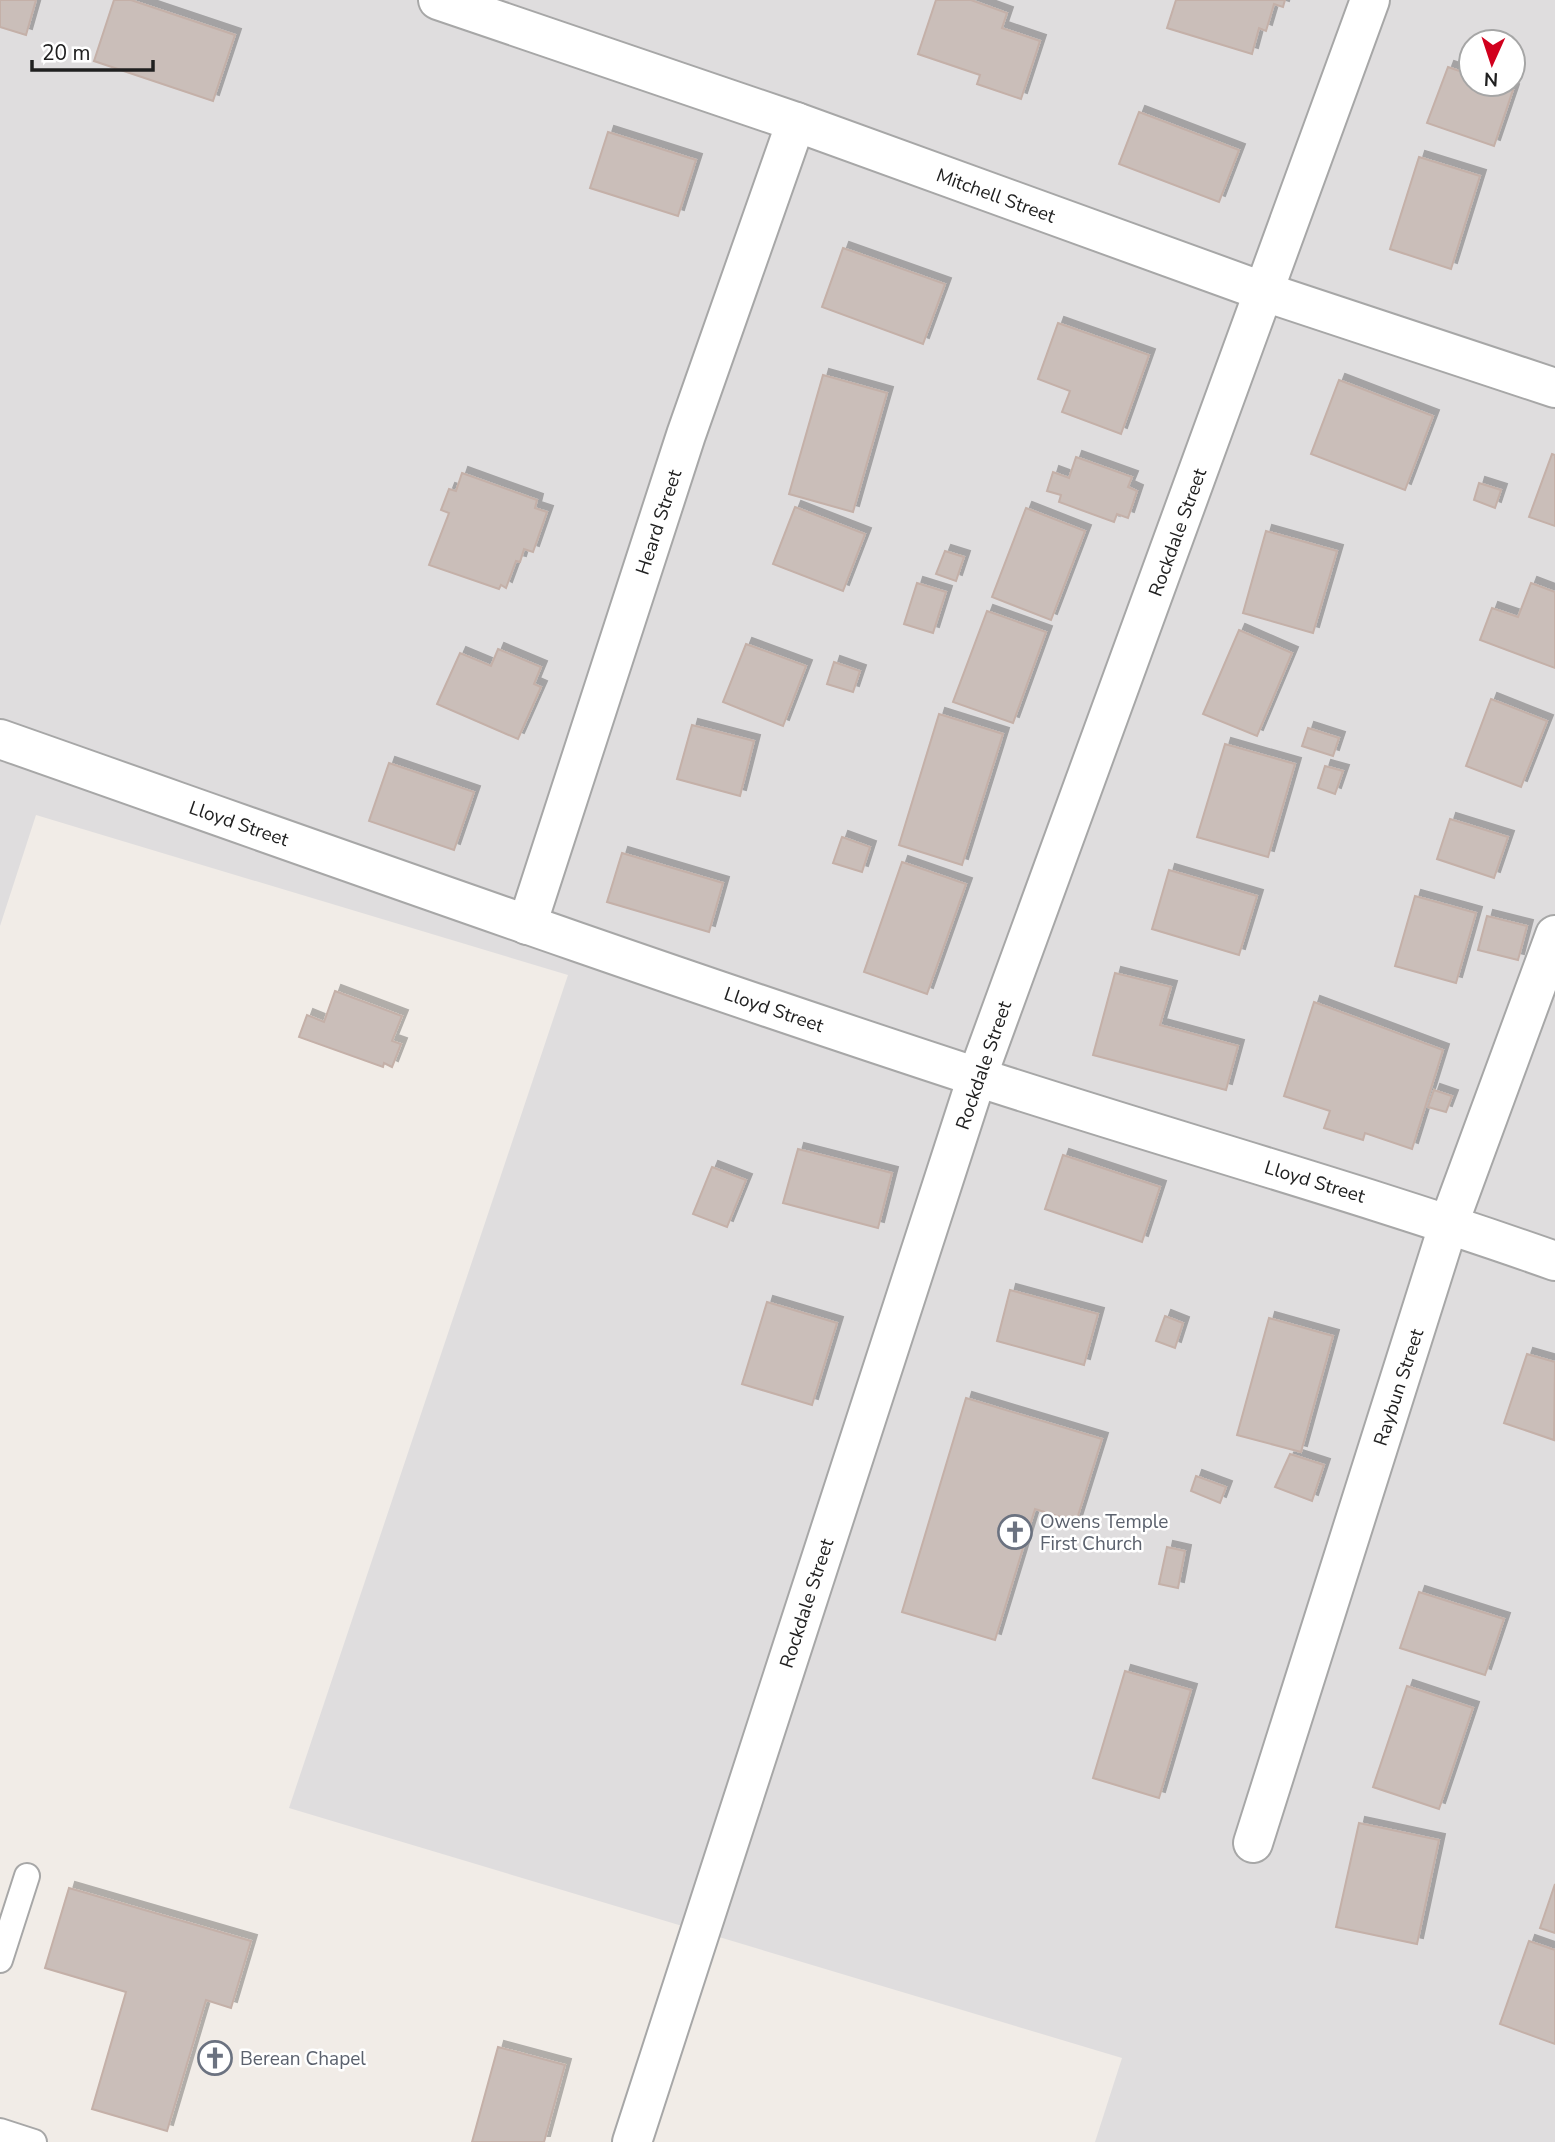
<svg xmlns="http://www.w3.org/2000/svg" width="1555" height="2142" font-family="'Nunito Sans',sans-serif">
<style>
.residential{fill:#dfddde;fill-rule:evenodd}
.building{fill:#cabeb9;stroke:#c4b0a8;stroke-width:2;filter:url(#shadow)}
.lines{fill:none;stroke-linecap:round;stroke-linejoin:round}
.service-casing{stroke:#a7a7a7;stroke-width:28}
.minor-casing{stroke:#a7a7a7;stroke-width:42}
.service{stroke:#fff;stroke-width:24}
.minor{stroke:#fff;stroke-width:38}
.labels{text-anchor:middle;stroke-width:5;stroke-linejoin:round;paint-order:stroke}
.street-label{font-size:19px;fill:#202020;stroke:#fff}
.worship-label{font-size:19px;fill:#5b616d;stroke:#fff;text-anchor:start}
</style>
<defs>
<filter id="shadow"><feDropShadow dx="6" dy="-6" stdDeviation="0" flood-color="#0004"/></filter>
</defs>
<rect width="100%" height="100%" fill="#f1ece7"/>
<path class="residential" d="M0 0H1555V2142H1095L1122 2058 289 1808 568 975 36 815 0 926ZM1471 42H1513V84H1471Z"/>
<g class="building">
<path d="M0 0H36L26 35 0 27Z"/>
<path d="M114 0H131L235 35 213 101 94 61Z"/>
<path d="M936 0H971L1007 13 1002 28 1040 41 1021 99 977 84 980 75 918 54Z"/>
<path d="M1176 0H1285L1283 7 1274 4 1266 31 1259 28 1252 54 1167 28Z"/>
<path d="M1448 67 1471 75V84H1497L1513 90 1494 146 1427 123Z"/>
<path d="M1139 112 1239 150 1219 202 1119 164Z"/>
<path d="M608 132 696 160 678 216 590 188Z"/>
<path d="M1419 157 1480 176 1451 269 1390 249Z"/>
<path d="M843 248 945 284 923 344 822 307Z"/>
<path d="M1058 323 1149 355 1121 434 1062 412 1070 391 1038 379Z"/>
<path d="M823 375 887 393 853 512 789 494Z"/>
<path d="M1339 380 1433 416 1405 490 1311 454Z"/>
<path d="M1552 454 1555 455V526L1529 517Z"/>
<path d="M1076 457 1132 477 1128 487 1137 491 1128 518 1117 514 1114 522 1059 502 1061 495 1047 491 1053 472 1069 478Z"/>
<path d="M462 473 537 500 535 508 547 512 533 552 524 549 520 562 516 561 506 588 501 585 499 589 429 565 449 513 441 510 449 489 456 491Z"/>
<path d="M1479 483 1501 490 1495 508 1474 500Z"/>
<path d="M795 507 865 534 843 591 773 564Z"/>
<path d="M1026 508 1085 531 1051 620 992 597Z"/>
<path d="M1266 531 1337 551 1313 633 1243 613Z"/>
<path d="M945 551 964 557 956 581 936 574Z"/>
<path d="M917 583 946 592 933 633 904 624Z"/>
<path d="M1531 583 1555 592V668L1480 640 1492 608 1518 617Z"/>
<path d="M987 611 1046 632 1013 723 953 702Z"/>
<path d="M1239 630 1292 653 1257 736 1203 714Z"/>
<path d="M746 644 806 666 783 726 723 702Z"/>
<path d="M498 649 541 667 534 684 541 687 518 739 437 704 460 653 491 666Z"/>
<path d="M834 662 860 671 853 692 827 684Z"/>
<path d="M1491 699 1547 721 1521 787 1466 766Z"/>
<path d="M939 714 1003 734 962 865 899 845Z"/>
<path d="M692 725 754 741 740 796 677 779Z"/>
<path d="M1308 728 1339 738 1333 756 1302 746Z"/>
<path d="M1225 744 1295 764 1268 857 1197 837Z"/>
<path d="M389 763 474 792 454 850 369 821Z"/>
<path d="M1325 766 1343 771 1335 794 1318 788Z"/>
<path d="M1450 819 1508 837 1494 878 1437 859Z"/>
<path d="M842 837 870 847 862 872 833 863Z"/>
<path d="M622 853 723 883 709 932 607 902Z"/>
<path d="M902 862 966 884 927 994 864 972Z"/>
<path d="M1169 870 1257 896 1239 955 1152 929Z"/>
<path d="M1415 896 1476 913 1456 983 1395 966Z"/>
<path d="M1487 916 1527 926 1518 960 1478 950Z"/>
<path d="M1115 973 1171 987 1160 1025 1238 1046 1226 1090 1093 1055Z"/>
<path d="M335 991 402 1016 392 1041 401 1044 392 1067 384 1063 383 1067 299 1037 307 1015 324 1022Z"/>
<path d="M1314 1002 1443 1050 1412 1149 1365 1133 1363 1140 1324 1128 1330 1111 1284 1096Z"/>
<path d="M1434 1090 1452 1096 1446 1112 1428 1107Z"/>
<path d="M798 1149 892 1173 878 1228 783 1203Z"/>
<path d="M1063 1155 1160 1187 1142 1242 1045 1209Z"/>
<path d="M712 1167 746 1180 727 1227 693 1214Z"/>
<path d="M1010 1290 1098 1314 1084 1365 997 1341Z"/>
<path d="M767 1302 837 1323 812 1405 742 1384Z"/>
<path d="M1165 1316 1183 1323 1175 1348 1156 1341Z"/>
<path d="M1269 1318 1333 1336 1301 1452 1237 1435Z"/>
<path d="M1527 1354 1555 1362 1554 1440 1504 1423Z"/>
<path d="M966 1398 1102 1439 1076 1522 1035 1509 995 1640 902 1612Z"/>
<path d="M1290 1454 1324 1465 1312 1501 1275 1487Z"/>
<path d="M1196 1476 1226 1487 1220 1503 1191 1491Z"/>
<path d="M1167 1547 1185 1551 1178 1588 1159 1584Z"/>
<path d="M1419 1592 1504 1619 1485 1675 1400 1648Z"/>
<path d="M1125 1671 1191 1690 1159 1798 1093 1778Z"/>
<path d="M1407 1686 1473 1708 1439 1809 1373 1787Z"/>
<path d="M1359 1823 1439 1840 1417 1944 1336 1927Z"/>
<path d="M1555 1884V1933L1540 1928Z"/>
<path d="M69 1888 251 1941 231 2008 206 2000 167 2131 92 2109 126 1992 45 1968Z"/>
<path d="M1529 1941 1555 1950V2044L1500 2024Z"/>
<path d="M498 2047 565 2065 544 2142H472Z"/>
</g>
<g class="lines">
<g class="service-casing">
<g id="service">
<path d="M0 1960 27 1876"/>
<path d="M0 2131 34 2142"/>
</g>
</g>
<g class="minor-casing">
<g id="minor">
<path d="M438 0 796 122 1265 292 1555 388"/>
<path d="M0 739C324 853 647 969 974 1076 1167 1139 1363 1193 1555 1261"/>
<path d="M527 925 686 435 796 122"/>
<path d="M1253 1843 1449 1223 1555 935"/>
<path d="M632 2142 977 1077 1370 0"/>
</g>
</g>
<use href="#service" class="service"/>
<use href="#minor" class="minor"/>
</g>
<defs>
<g id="church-ring" transform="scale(1.75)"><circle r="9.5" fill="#fff" stroke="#6b7280" stroke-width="1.5"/><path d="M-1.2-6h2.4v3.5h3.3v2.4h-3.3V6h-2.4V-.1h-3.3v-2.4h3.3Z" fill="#6b7280"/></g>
</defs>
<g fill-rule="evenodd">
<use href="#church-ring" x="1015" y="1532"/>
<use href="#church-ring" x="215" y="2058"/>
</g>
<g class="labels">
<g class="street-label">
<text transform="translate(996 195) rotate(20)" y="7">Mitchell Street</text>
<text transform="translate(658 522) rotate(-72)" y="7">Heard Street</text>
<text transform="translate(1177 532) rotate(-70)" y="7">Rockdale Street</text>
<text transform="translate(239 823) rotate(19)" y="7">Lloyd Street</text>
<text transform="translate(774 1009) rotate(19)" y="7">Lloyd Street</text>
<text transform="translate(983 1065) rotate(-71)" y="7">Rockdale Street</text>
<text transform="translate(1315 1181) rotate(17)" y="7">Lloyd Street</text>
<text transform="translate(1398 1387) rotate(-72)" y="7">Raybun Street</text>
<text transform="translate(806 1603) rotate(-72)" y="7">Rockdale Street</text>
</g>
<g class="worship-label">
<text x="1040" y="1528">Owens Temple<tspan x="1040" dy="22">First Church</tspan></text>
<text x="240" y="2065">Berean Chapel</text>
</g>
</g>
<g transform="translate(1492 63) rotate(183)"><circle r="33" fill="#ffffff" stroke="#a6a6a6" stroke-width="2"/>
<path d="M0-5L12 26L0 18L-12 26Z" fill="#d1001d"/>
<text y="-10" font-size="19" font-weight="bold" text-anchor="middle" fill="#202020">N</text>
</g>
<path d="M32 60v10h121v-10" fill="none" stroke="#202020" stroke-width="3.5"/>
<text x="42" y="60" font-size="21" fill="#202020" stroke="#ffffff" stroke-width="5" paint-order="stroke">20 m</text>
</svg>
